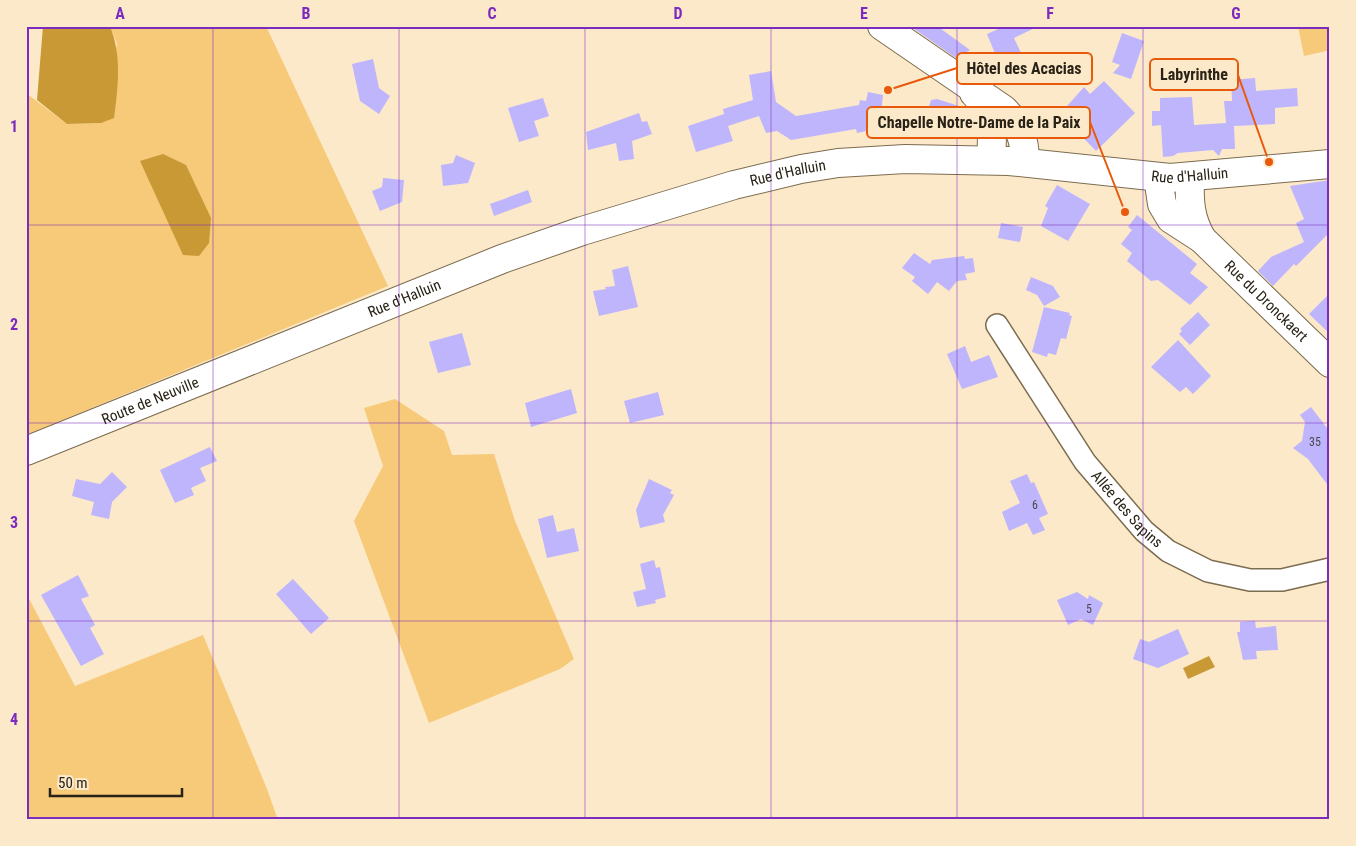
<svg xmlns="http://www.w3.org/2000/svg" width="1356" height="846" font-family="'Roboto Condensed',sans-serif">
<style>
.green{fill:#f6ca79}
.water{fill:#c99936}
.building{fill:#beb5fd}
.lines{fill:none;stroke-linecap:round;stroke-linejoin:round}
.minor-casing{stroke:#7c6c4f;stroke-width:24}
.secondary-casing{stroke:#7c6c4f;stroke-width:30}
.minor{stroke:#fff;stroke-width:21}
.secondary{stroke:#fff;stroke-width:28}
.grid{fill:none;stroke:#7b2cbf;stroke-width:1;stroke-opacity:0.55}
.labels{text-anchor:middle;stroke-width:4;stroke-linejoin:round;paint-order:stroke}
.number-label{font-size:12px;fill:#4e4750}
.street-label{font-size:15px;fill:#292216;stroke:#fce9ca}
.leader{fill:none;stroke:#e8590c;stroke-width:2}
.callout-dot{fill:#e8590c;stroke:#fce9ca;stroke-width:2}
.callout{fill:#fce9ca;stroke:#e8590c;stroke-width:2}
.callout-label{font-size:16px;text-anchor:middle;font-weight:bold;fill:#292216}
.neatline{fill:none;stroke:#7b2cbf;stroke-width:2}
.grid-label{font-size:16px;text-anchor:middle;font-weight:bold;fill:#7b2cbf}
</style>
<rect width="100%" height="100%" fill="#fce9ca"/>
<g class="green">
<path d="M110 26H266L388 286 26 435V93L67 124 101 123 117 44Z"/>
<path d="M1298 26H1330V50L1304 56Z"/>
<path d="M395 399 444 431 452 455 494 454 515 521 574 659 560 669 429 723 354 521 383 466 364 408Z"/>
<path d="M26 593 75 686 203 635 267 789 278 820H26Z"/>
</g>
<g class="water">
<path d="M43 26H110C122 56 118 87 114 118L101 123 67 124 37 100Z"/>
<path d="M163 154 186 165 211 218 209 243 199 256 183 255 140 161Z"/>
<path d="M1209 656 1215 667 1188 679 1183 668Z"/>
</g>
<g class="building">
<path d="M910 26H937L970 50 956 58Z"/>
<path d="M1005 26H1039L1014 38 1021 53 999 63 987 34Z"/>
<path d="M1122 33 1144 41 1131 79 1113 73 1120 65 1112 62Z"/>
<path d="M373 59 379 88 390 96 379 114 360 101 352 64Z"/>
<path d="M771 71 776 102 796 116 859 105 860 100 866 101 868 92 883 95 881 114 919 121 924 109 928 110 931 100 937 99 962 107 951 138H922L872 130 857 133 856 129 791 140 777 131 766 133 759 116 728 126 733 141 696 152 688 126 724 114 723 109 753 100 749 75Z"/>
<path d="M1255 78 1256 91 1297 88 1298 106 1275 108V124L1234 126 1235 149H1222L1219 156 1213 150 1178 153 1173 156 1163 157 1161 125 1152 126V111H1160V98L1192 97 1194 125 1226 123 1224 101H1232L1231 80Z"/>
<path d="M1104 81 1135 113 1096 151 1060 114 1084 87 1090 94Z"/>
<path d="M543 98 549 116 534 121 539 136 519 142 508 108Z"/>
<path d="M639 113 642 122 647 121 652 134 632 141 634 159 619 161 616 143 588 150 586 132Z"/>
<path d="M456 155 475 163 468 183 443 186 441 165 453 163Z"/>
<path d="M383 178 404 180 402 202 380 211 372 191 382 187Z"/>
<path d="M1330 180V232L1296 266 1294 264 1273 286 1258 271 1271 257 1304 242 1296 223 1304 219 1290 186Z"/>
<path d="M1057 185 1090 204 1068 241 1041 226 1048 208 1045 206Z"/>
<path d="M528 190 532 202 494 216 490 204Z"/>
<path d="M1137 215 1197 264 1190 273 1208 287 1190 305 1158 280 1151 281 1127 261 1132 253 1121 244 1132 230 1128 227Z"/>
<path d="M1001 223 1023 227 1020 242 998 238Z"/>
<path d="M914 253 930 264 932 260 964 256 965 259 973 258 975 272 965 274 967 280 957 281 949 291 937 282 928 294 912 281 915 277 902 268Z"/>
<path d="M628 266 638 307 599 316 593 291 606 289 605 287 615 286 612 270Z"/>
<path d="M1031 277 1053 286 1060 297 1044 306 1037 295 1026 290Z"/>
<path d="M1330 293V334L1309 314Z"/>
<path d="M1044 307 1070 313 1069 315 1072 316 1066 339 1061 338 1056 355 1048 353 1047 357 1032 352Z"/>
<path d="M1198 312 1210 325 1190 345 1179 334 1182 331 1180 329Z"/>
<path d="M462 333 471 365 438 373 429 342Z"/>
<path d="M1178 340 1211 376 1193 394 1186 387 1180 392 1151 367Z"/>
<path d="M965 346 971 362 989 355 998 377 962 389 947 354Z"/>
<path d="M571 389 577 413 531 427 525 403Z"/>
<path d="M658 392 664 415 630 423 624 401Z"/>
<path d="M1311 407 1330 432V488L1308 459 1293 448 1302 441 1305 422 1300 415Z"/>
<path d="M210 447 217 461 200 468 206 481 191 488 194 495 175 503 160 470Z"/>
<path d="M112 472 127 487 112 502 109 519 91 515 94 502 72 496 76 479 100 484Z"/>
<path d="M1027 474 1031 483 1034 482 1048 514 1039 518 1045 530 1033 535 1027 523 1009 531 1002 512 1020 503 1010 481Z"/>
<path d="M649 479 672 490 670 493 674 495 663 515 665 522 640 528 636 510Z"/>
<path d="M553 515 557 532 574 528 579 551 547 558 538 519Z"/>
<path d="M654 560 656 568 660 567 666 597 655 600 656 603 637 607 633 592 646 589 640 564Z"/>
<path d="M78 575 89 596 81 599 95 625 90 628 104 654 81 666 41 595Z"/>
<path d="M293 579 329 618 311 634 276 594Z"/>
<path d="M1077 592 1088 599 1089 595 1103 603 1093 625 1081 619 1068 625 1057 600Z"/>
<path d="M1255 621 1256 628 1276 626 1278 650 1256 651 1257 659 1243 660 1237 632H1240V622Z"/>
<path d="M1178 629 1189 654 1158 668 1133 659 1140 639 1149 642Z"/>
</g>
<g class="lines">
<g class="minor-casing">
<g id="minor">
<path id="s1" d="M997 325 1085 462 1144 531 1168 551 1208 571 1250 580H1282L1330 569"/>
</g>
</g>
<g class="secondary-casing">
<g id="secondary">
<path d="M882 26 1003 109C1019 124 1025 139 1025 161"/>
<path d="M974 93C994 112 993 134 991 160"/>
<path id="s2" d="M1158 177 1162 204 1171 219 1202 239 1330 363"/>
<path d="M1190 177C1189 201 1190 219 1202 239"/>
<path id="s3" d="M26 451 502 259 582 231 734 185 801 169 838 163 905 159 1009 161 1170 178 1330 164"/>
</g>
</g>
<use href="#minor" class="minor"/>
<use href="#secondary" class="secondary"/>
</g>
<path class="grid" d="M213 26V820M399 26V820M585 26V820M771 26V820M957 26V820M1143 26V820M26 225H1330M26 423H1330M26 621H1330"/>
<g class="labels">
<g class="number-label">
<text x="1315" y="446">35</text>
<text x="1035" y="509">6</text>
<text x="1089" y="613">5</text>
</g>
<g class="street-label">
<text dy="5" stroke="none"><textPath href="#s3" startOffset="812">Rue d'Halluin</textPath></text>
<text dy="5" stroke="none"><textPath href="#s3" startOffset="1216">Rue d'Halluin</textPath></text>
<text dy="5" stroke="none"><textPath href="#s3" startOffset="408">Rue d'Halluin</textPath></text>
<text dy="5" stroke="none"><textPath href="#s2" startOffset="171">Rue du Dronckaert</textPath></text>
<text dy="5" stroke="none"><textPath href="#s3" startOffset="134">Route de Neuville</textPath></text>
<text dy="5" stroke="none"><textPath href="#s1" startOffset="226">Allée des Sapins</textPath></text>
</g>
</g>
<path class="leader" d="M888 90L957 68M1269 162L1238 75M1125 212L1090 122"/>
<g class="callout-dot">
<circle cx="888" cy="90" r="5"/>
<circle cx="1269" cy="162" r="5"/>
<circle cx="1125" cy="212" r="5"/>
</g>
<g class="callout">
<rect x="957" y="53" width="135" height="31" rx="5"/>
<rect x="1150" y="59" width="88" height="31" rx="5"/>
<rect x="867" y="107" width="223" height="31" rx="5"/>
</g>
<g class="callout-label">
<text x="1024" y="74">Hôtel des Acacias</text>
<text x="1194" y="80">Labyrinthe</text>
<text x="979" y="128">Chapelle Notre-Dame de la Paix</text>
</g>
<rect width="1356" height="846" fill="none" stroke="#fce9ca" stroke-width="55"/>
<path d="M50 788v8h132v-8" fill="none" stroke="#292216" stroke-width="2.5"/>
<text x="58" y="788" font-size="15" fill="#292216" stroke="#fce9ca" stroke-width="4" paint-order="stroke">50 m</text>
<rect x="28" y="28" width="1300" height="790" class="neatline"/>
<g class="grid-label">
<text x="120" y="19">A</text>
<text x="306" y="19">B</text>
<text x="492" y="19">C</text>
<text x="678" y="19">D</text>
<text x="864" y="19">E</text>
<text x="1050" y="19">F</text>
<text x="1236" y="19">G</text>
<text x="14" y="132">1</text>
<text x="14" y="330">2</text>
<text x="14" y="528">3</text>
<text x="14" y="725">4</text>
</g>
</svg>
